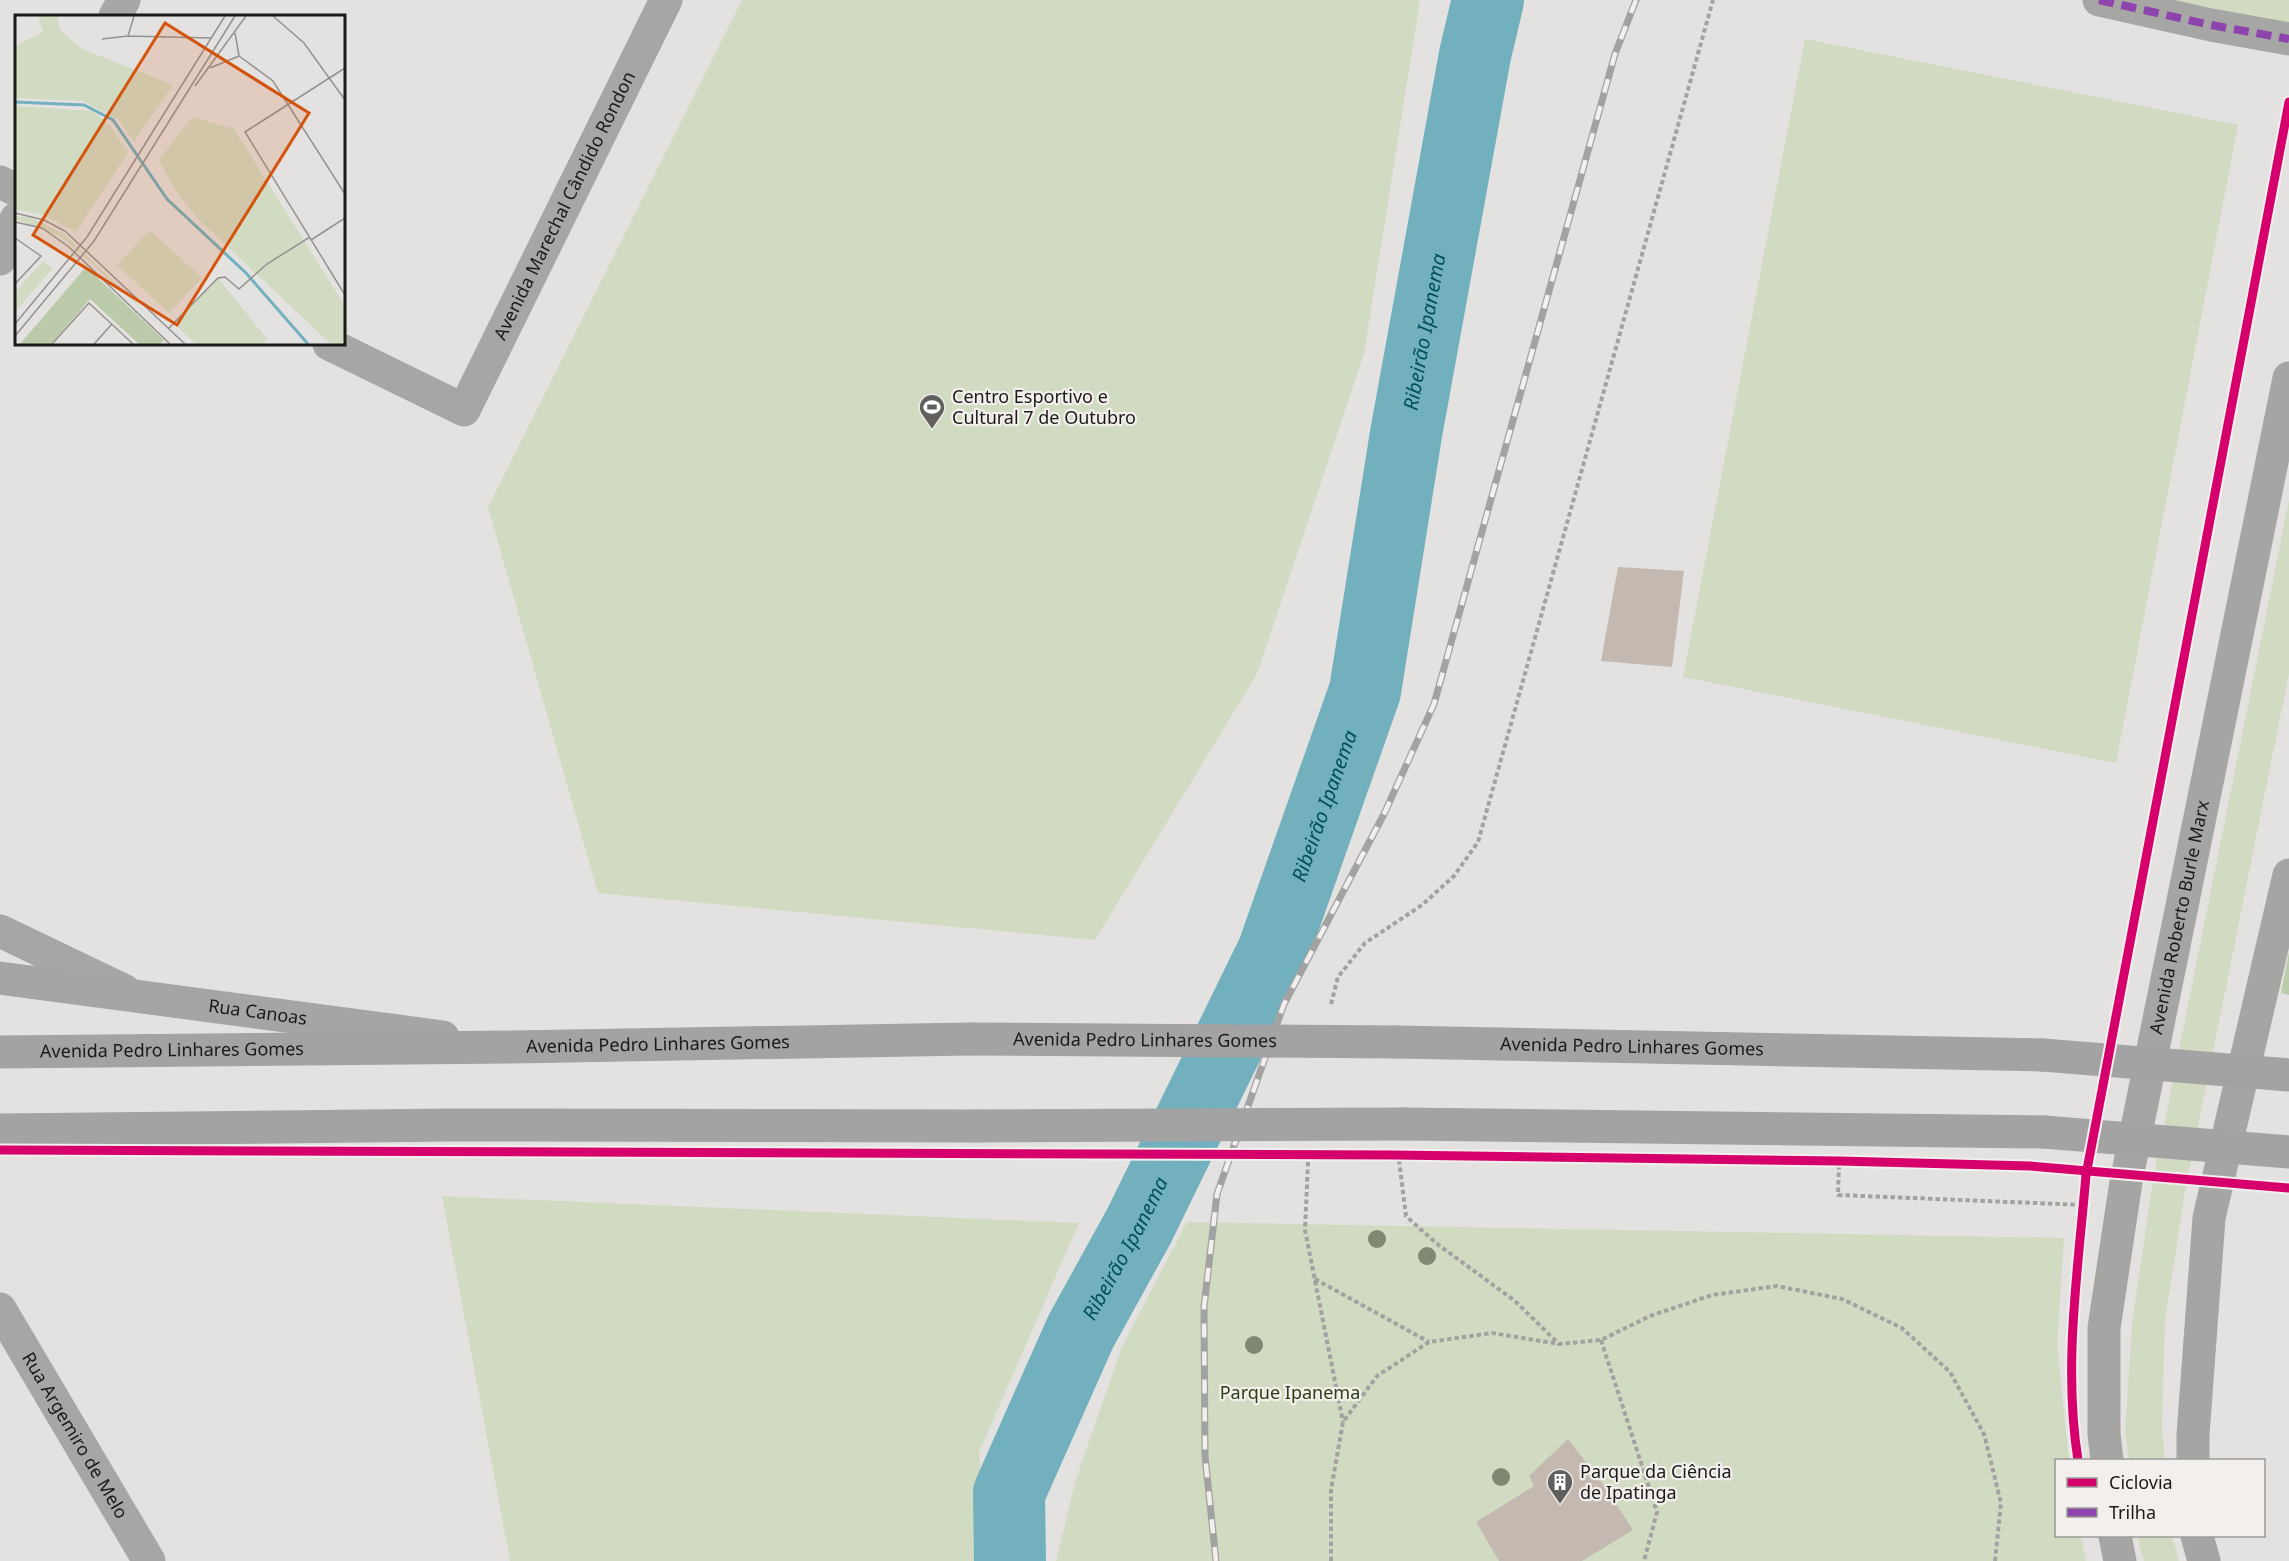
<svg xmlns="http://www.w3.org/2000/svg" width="2289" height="1561" font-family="'Noto Sans',sans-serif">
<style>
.green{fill:#d0dbc2}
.forest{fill:#bbcaa8}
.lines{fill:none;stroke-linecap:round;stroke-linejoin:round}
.river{stroke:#73b0be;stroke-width:72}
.building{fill:#c4b9b0}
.path{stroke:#a3a2a1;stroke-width:4;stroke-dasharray:4.5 3;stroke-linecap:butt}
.street{stroke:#a6a6a4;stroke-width:33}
.secondary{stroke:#a5a5a4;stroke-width:33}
.highway{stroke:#a3a3a3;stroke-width:33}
.rail-casing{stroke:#a3a2a2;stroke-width:7}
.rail{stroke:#f2efec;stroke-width:4.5;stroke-dasharray:14;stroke-linecap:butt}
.highway-bridge{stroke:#a3a3a3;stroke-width:33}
.quiet{stroke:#8e44ad;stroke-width:8;stroke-dasharray:15 8;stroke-linecap:butt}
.cycleway-casing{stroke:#f2efec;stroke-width:13}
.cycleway{stroke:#d6006c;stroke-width:9}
.tree{fill:#7f8870}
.labels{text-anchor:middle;stroke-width:4.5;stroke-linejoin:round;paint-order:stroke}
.street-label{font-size:18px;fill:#1c1a19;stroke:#f2efec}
.poi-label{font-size:18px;fill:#1c1a19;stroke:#f2efec;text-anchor:start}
.park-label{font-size:18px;fill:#2c3f14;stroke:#f2efec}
.water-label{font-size:20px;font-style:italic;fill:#00505f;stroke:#f2efec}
.inset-river{fill:none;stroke:#73b0be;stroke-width:3}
.inset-road{fill:none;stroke:#949290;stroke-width:1.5}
.view{fill:#d4530d;fill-opacity:0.15;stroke:#d4530d;stroke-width:3}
.inset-edge{fill:none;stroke:#1c1a19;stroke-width:3}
</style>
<rect width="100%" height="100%" fill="#e4e2e0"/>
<g class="green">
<path d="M742 0H1420L1364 354 1257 674 1095 940 598 893 488 507Z"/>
<path d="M2099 0H2289V39Z"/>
<path d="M1805 39 2238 125 2116 763 1683 677Z"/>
<path d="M2289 500V673L2185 1192 2165 1320 2162 1428 2165 1460H2129L2125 1432 2132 1324 2152 1186Z"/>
<path d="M442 1196 1079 1223 979 1452 988 1561H510Z"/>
<path d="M1187 1222 2064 1238 2057 1346 2069 1460H2056V1536H2081L2086 1561H1056L1076 1479 1122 1347Z"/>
<path d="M2137 1536H2172L2179 1561H2144Z"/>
</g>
<path class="forest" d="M2289 952V995L2281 993Z"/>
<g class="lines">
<path class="river" id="s1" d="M1010 1561 1009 1493 1081 1331 1139 1226 1273 952 1365 691 1406 434 1475 55 1488 0"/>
</g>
<g class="building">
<path d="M1618 567 1684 571 1672 667 1601 661Z"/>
<path d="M1568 1439 1606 1488 1633 1530 1582 1561H1499L1476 1522 1534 1486 1529 1476Z"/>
</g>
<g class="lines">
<g class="path">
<path d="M1331 1004 1338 977 1365 943 1422 905 1454 876 1478 842 1713 0"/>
<path d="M1399 1160 1406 1216 1436 1243 1515 1301 1559 1344"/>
<path d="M1308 1162 1305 1230 1343 1422"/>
<path d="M1839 1165 1838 1195 2084 1205"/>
<path d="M1315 1279 1429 1342"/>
<path d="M1601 1340 1657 1512 1644 1561"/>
<path d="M1331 1561V1490L1343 1422 1377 1376 1429 1342 1492 1333 1559 1344 1601 1340 1650 1316 1712 1295 1777 1286 1842 1299 1902 1328 1950 1372 1984 1434 2001 1503 1995 1561"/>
</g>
<g class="street">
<path d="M2099 0 2211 25 2289 39"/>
<path d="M115 16 124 0"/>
<path d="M0 182 16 190"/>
<path d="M0 259 16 219"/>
<path id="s2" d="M329 344 464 410 666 0"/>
<path d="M0 931 125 991"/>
<path id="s3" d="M0 1309 149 1561"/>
</g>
<g class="secondary">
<path id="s4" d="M0 978 443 1037"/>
<path id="s5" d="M2107 1460 2104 1434V1328L2126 1182 2289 378"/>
<path d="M2193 1460V1435L2209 1218 2289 875"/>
<path d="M2115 1536 2120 1561"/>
<path d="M2197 1536 2204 1561"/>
</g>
<g class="highway">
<path id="s6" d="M1396 1042 2043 1055"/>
<path id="s7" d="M0 1052 513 1047 969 1039"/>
<path d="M1403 1124 2044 1132"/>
<path d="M0 1130 450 1125 976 1126"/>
</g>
<g class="rail-casing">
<path id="rail" d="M1216 1561 1205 1456 1204 1307 1217 1194 1284 1004 1384 814 1434 704 1615 54 1636 0"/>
</g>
<use href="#rail" class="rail"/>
<g class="highway-bridge">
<path id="s8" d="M969 1039 1396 1042"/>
<path d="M2043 1055 2289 1075"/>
<path d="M976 1126 1403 1124"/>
<path d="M2044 1132 2289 1152"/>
</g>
<path class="quiet" d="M2099 0 2211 25 2289 39"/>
<g class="cycleway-casing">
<g id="cycleway">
<path d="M0 1150 1393 1155 1839 1161 2030 1166 2289 1188"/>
<path d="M2078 1460C2063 1366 2078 1270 2086 1175L2289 102"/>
</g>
</g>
<use href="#cycleway" class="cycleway"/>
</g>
<g class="tree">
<circle cx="1377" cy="1239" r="9"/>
<circle cx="1427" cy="1256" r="9"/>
<circle cx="1254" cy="1345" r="9"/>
<circle cx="1501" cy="1477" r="9"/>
</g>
<defs>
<g id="stadium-pin" transform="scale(1.35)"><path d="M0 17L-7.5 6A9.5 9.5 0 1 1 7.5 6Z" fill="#62605f" stroke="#f2efec"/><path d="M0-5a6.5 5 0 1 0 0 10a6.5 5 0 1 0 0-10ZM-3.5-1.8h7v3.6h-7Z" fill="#fff"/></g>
<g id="building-pin" transform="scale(1.35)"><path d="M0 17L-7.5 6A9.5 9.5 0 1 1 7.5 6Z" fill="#62605f" stroke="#f2efec"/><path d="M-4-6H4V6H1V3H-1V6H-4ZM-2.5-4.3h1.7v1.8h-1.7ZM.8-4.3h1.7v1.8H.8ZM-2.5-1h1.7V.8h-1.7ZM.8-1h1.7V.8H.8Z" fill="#fff"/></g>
</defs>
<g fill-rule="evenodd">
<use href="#stadium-pin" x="932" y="407"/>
<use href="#building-pin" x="1560" y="1482"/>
</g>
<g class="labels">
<g class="street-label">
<text dy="6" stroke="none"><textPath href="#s2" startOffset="378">Avenida Marechal Cândido Rondon</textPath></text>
<text dy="6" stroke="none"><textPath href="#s5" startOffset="550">Avenida Roberto Burle Marx</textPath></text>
<text dy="6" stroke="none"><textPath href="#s4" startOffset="260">Rua Canoas</textPath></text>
<text dy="6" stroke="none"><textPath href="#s8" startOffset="176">Avenida Pedro Linhares Gomes</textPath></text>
<text dy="6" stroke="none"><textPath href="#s7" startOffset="658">Avenida Pedro Linhares Gomes</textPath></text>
<text dy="6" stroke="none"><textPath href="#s6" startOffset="236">Avenida Pedro Linhares Gomes</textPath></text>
<text dy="6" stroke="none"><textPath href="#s7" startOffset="172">Avenida Pedro Linhares Gomes</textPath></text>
<text dy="6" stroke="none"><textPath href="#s3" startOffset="147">Rua Argemiro de Melo</textPath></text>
</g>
<g class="poi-label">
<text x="952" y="403">Centro Esportivo e<tspan x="952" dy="21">Cultural 7 de Outubro</tspan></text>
<text x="1580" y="1478">Parque da Ciência<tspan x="1580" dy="21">de Ipatinga</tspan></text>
</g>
<g class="park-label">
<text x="1290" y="1399">Parque Ipanema</text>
</g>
<g class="water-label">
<text dy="7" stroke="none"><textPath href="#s1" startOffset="1311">Ribeirão Ipanema</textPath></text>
<text dy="7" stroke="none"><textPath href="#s1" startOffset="825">Ribeirão Ipanema</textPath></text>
<text dy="7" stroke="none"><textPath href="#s1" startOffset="339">Ribeirão Ipanema</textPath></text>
</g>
</g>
<g transform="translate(15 15)">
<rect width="330" height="330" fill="#e4e2e0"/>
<path d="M23 1H42L45 15 67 34 158 70 119 127 104 105 68 86 0 83V36L2 30 28 17ZM0 91 78 96 96 112 113 137 61 217 28 200 0 194ZM177 102 219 114 330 291V329L315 328 183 204 160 175 144 145ZM0 201 17 203 49 219 154 319 47 222 0 204ZM135 215 187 263 154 298 102 250ZM28 246 37 254 0 297V277ZM203 263 252 324 247 329H181L158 308Z" fill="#d0dbc2"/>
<path d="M71 252 149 325 145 329H124L75 284 36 329H5Z" fill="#bbcaa8"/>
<path class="inset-river" d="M0 87 69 90 98 105 152 184 231 258 293 329"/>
<path class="inset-road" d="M258 1 289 28 330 85M220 18 224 41M113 21 119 1M87 24 113 21 196 23M224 41 258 66 330 179M195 53 224 41M330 53 230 117 330 280M180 71 231 1M0 198 29 205 50 216 170 329M0 207 27 213 54 232 155 329M0 223 26 241 0 269M296 225 330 203M0 309 72 222 210 1M154 313 203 263 210 262 224 274 252 249 295 222M0 321 79 226 220 1M37 329 74 288 118 329M79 329 97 309"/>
<path class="view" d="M150 8 294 98 162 310 18 220Z"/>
<rect width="330" height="330" class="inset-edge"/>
</g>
<rect x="2055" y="1459" width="210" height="78" fill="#f2efec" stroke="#9c9a98" stroke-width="1.5"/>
<rect x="2067" y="1478" width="30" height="9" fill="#d6006c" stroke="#9c9a98" stroke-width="1.5"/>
<text x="2109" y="1489" font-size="18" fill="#1c1a19">Ciclovia</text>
<rect x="2067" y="1508" width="30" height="9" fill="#8e44ad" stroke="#9c9a98" stroke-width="1.5"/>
<text x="2109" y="1519" font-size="18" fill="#1c1a19">Trilha</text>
</svg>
